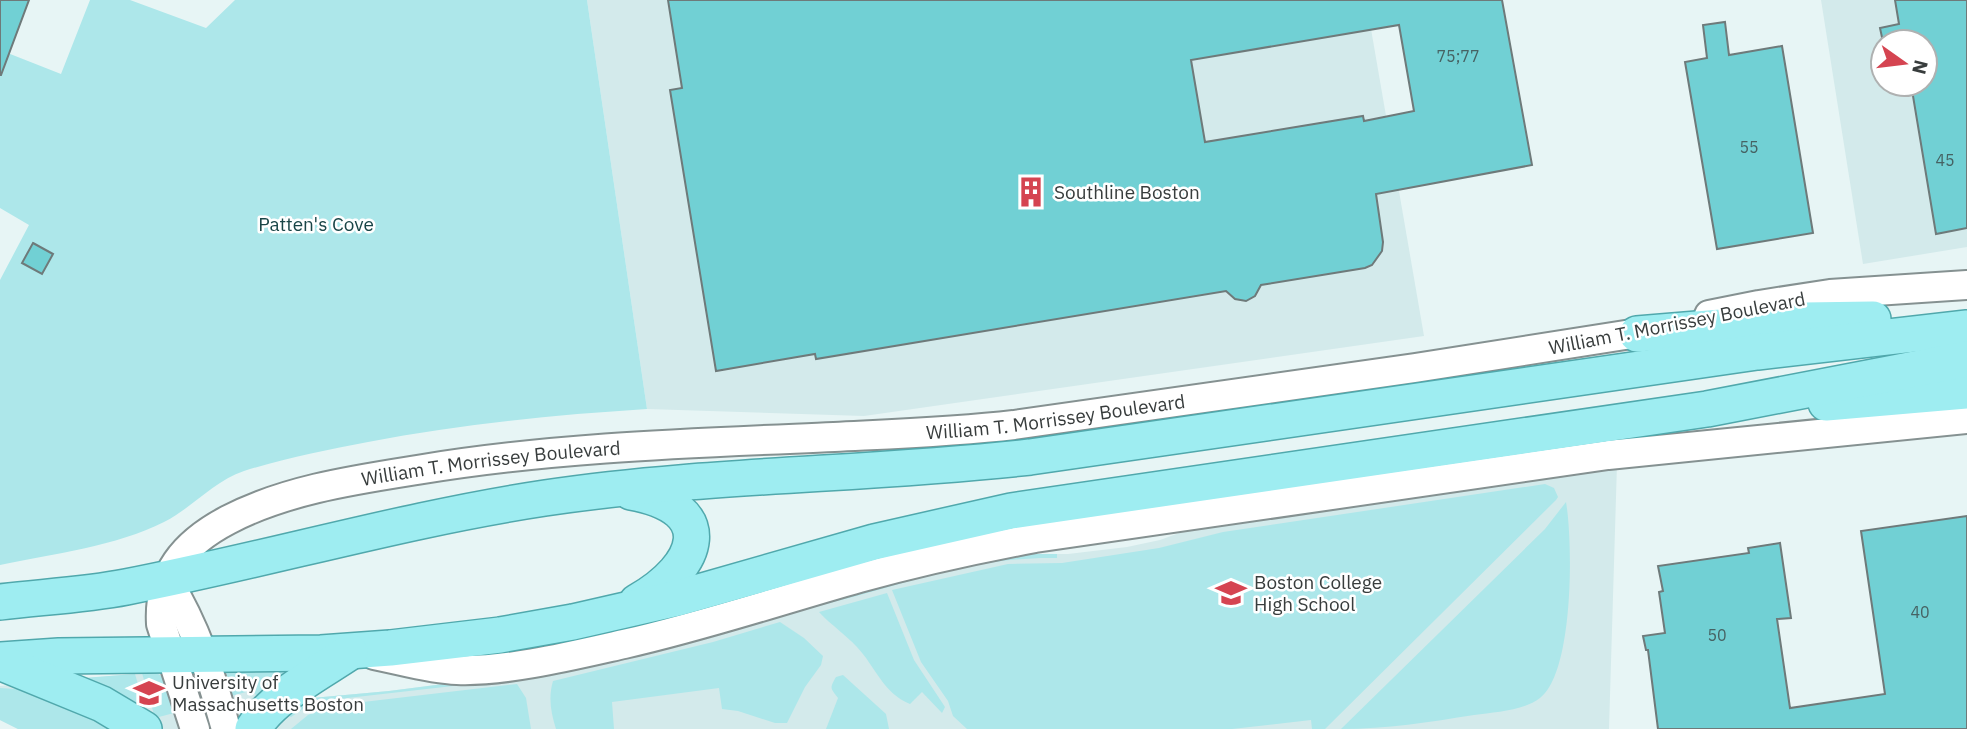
<svg xmlns="http://www.w3.org/2000/svg" width="1967" height="729" font-family="'IBM Plex Sans',sans-serif">
<style>
.built{fill:#d3eaeb;fill-rule:evenodd}
.green{fill:#ade7ea}
.building{fill:#71d0d4;stroke:#6e7a7a;stroke-width:2;fill-rule:evenodd}
.lines{fill:none;stroke-linecap:round;stroke-linejoin:round}
.minor-casing{stroke:#859191;stroke-width:32}
.major-casing{stroke:#50a8ac;stroke-width:38}
.minor{stroke:#fff;stroke-width:28}
.major{stroke:#9eedf1;stroke-width:35}
.labels{text-anchor:middle;stroke-width:5;stroke-linejoin:round;paint-order:stroke}
.number-label{font-size:16px;fill:#466263}
.poi-label{font-size:19px;fill:#383d3d;stroke:#fff;text-anchor:start}
.park-label{font-size:19px;fill:#194547;stroke:#fff}
.street-label{font-size:19px;fill:#383d3d;stroke:#fff}
</style>
<rect width="100%" height="100%" fill="#e7f5f5"/>
<g class="built">
<path d="M587 0H1366L1424 336 864 416 647 409Z"/>
<path d="M1821 0H1967V247L1863 264ZM1883 42H1925V84H1883Z"/>
<path d="M1617 464 1609 729H18L0 720V686L144 673 286 670 302 701 312 698 389 691 490 678 876 585 1021 554H1068L1127 547 1160 540 1190 529Z"/>
</g>
<g class="green">
<path d="M90 0H130L206 28 235 0H587L647 409C553 415 461 424 368 442 327 450 285 458 244 471 214 481 192 508 164 522 117 546 52 554 0 565V280L29 225 0 208V50L61 74Z"/>
<path d="M1545 484 1554 488 1558 497 1556 500 1325 729H1312L1311 720 1232 729H967L953 716 948 701 921 662 892 590 1008 564 1062 563 1159 548 1223 532Z"/>
<path d="M1566 502C1573 542 1574 673 1540 698 1523 711 1495 712 1474 715 1430 722 1386 729 1341 729L1545 529Z"/>
<path d="M1021 554H1057V558C972 556 898 587 818 606L820 601 876 585Z"/>
<path d="M887 593 914 660 945 707 942 713 922 692 910 704C883 693 875 666 857 647 845 634 831 625 819 612Z"/>
<path d="M780 622 804 638 823 656 821 665 805 687 787 723H775L738 711 722 709 719 688 612 702 614 729H556C551 713 548 698 553 681L713 642Z"/>
<path d="M228 670H286L289 672 266 701 250 691 227 697 224 674Z"/>
<path d="M142 673H156L162 676 174 713 155 718Z"/>
<path d="M135 674 148 718 83 678Z"/>
<path d="M843 675 886 714 889 729H826L838 698C831 688 829 689 836 677Z"/>
<path d="M490 678 488 682 330 700 306 707 291 717 283 712 312 698 389 691Z"/>
<path d="M517 684 526 698 531 729H291L308 715 329 706Z"/>
<path d="M0 688 32 690 133 729H18L0 720Z"/>
</g>
<g class="building">
<path d="M0 0H29L1 75H0Z"/>
<path d="M668 0H1502L1532 165 1376 194 1383 242 1382 251 1372 265 1365 268 1261 285 1255 296 1246 301 1235 299 1226 291 816 359 815 354 716 371 670 90 682 88ZM1399 25 1414 111 1364 121 1363 116 1205 142 1191 60Z"/>
<path d="M1895 0H1967V228L1936 234 1911 84H1925V42H1883L1880 28 1899 24Z"/>
<path d="M1725 22 1729 55 1782 46 1813 233 1717 249 1685 62 1707 58 1703 25Z"/>
<path d="M33 243 53 254 42 274 22 263Z"/>
<path d="M1967 516V729H1658L1648 650H1646L1643 636 1665 633 1659 592 1663 591 1658 566 1749 553 1748 548 1780 543 1791 618 1777 619 1790 708 1885 694 1861 531Z"/>
</g>
<g class="lines">
<g class="minor-casing">
<g id="minor">
<path d="M1709 315 1759 305 1830 294 1967 285"/>
<path d="M166 578C197 629 210 672 226 729"/>
<path d="M374 655C401 660 428 669 457 670 506 672 575 655 624 644 704 626 781 600 859 578 917 562 976 549 1035 538L1608 455 1967 419"/>
<path id="s1" d="M195 729 161 624C158 574 184 543 228 520 285 490 354 480 417 470 555 447 694 443 834 437 894 434 954 432 1014 425L1415 368 1657 330"/>
</g>
</g>
<g class="major-casing">
<g id="major">
<path d="M1637 334 1804 320 1873 319"/>
<path d="M1826 403 1967 391"/>
<path d="M631 492C720 508 701 566 637 602"/>
<path d="M0 602C42 597 85 595 126 587 266 560 405 519 545 498 706 474 869 475 1030 457L1757 352 1967 328"/>
<path d="M0 660 59 656 321 653 390 648 500 635 573 622 678 598 874 542 1011 511 1707 409 1967 359"/>
<path d="M7 665 102 704 144 729"/>
<path d="M253 729C272 697 319 673 350 652"/>
</g>
</g>
<use href="#minor" class="minor"/>
<use href="#major" class="major"/>
</g>
<defs>
<g id="building-bare" transform="scale(2.415)"><path d="M-4-6H4V6H1V3H-1V6H-4ZM-2.5-4.3h1.7v1.8h-1.7ZM.8-4.3h1.7v1.8H.8ZM-2.5-1h1.7V.8h-1.7ZM.8-1h1.7V.8H.8Z" fill="#d54451" stroke="#fff" stroke-width="2.5" paint-order="stroke"/></g>
<g id="school-bare" transform="scale(2.415)"><path d="M0-5L7-2L0 1L-7-2ZM-4 1L0 2.5L4 1V4Q0 6-4 4Z" fill="#d54451" stroke="#fff" stroke-width="2.5" paint-order="stroke"/></g>
<g id="university-bare" transform="scale(2.415)"><path d="M0-5L7-2L0 1L-7-2ZM-4 1L0 2.5L4 1V4Q0 6-4 4Z" fill="#d54451" stroke="#fff" stroke-width="2.5" paint-order="stroke"/></g>
</defs>
<g fill-rule="evenodd">
<use href="#building-bare" x="1031" y="192"/>
<use href="#school-bare" x="1231" y="593"/>
<use href="#university-bare" x="149" y="693"/>
</g>
<g class="labels">
<g class="number-label">
<text x="1458" y="62">75;77</text>
<text x="1749" y="153">55</text>
<text x="1945" y="166">45</text>
<text x="1920" y="618">40</text>
<text x="1717" y="641">50</text>
</g>
<g class="poi-label">
<text x="1054" y="199">Southline Boston</text>
<text x="1254" y="589">Boston College<tspan x="1254" dy="22">High School</tspan></text>
<text x="172" y="689">University of<tspan x="172" dy="22">Massachusetts Boston</tspan></text>
</g>
<g class="park-label">
<text x="316" y="231">Patten's Cove</text>
</g>
<g class="street-label">
<text transform="translate(1677 323) rotate(-11)" y="7">William T. Morrissey Boulevard</text>
<text dy="7" stroke="none"><textPath href="#s1" startOffset="1080">William T. Morrissey Boulevard</textPath></text>
<text dy="7" stroke="none"><textPath href="#s1" startOffset="513">William T. Morrissey Boulevard</textPath></text>
</g>
</g>
<g transform="translate(1904 63) rotate(104)"><circle r="33" fill="#ffffff" stroke="#afb1b1" stroke-width="2"/>
<path d="M0-5L12 26L0 18L-12 26Z" fill="#d54451"/>
<text y="-10" font-size="19" font-weight="bold" text-anchor="middle" fill="#383d3d">N</text>
</g>
</svg>
